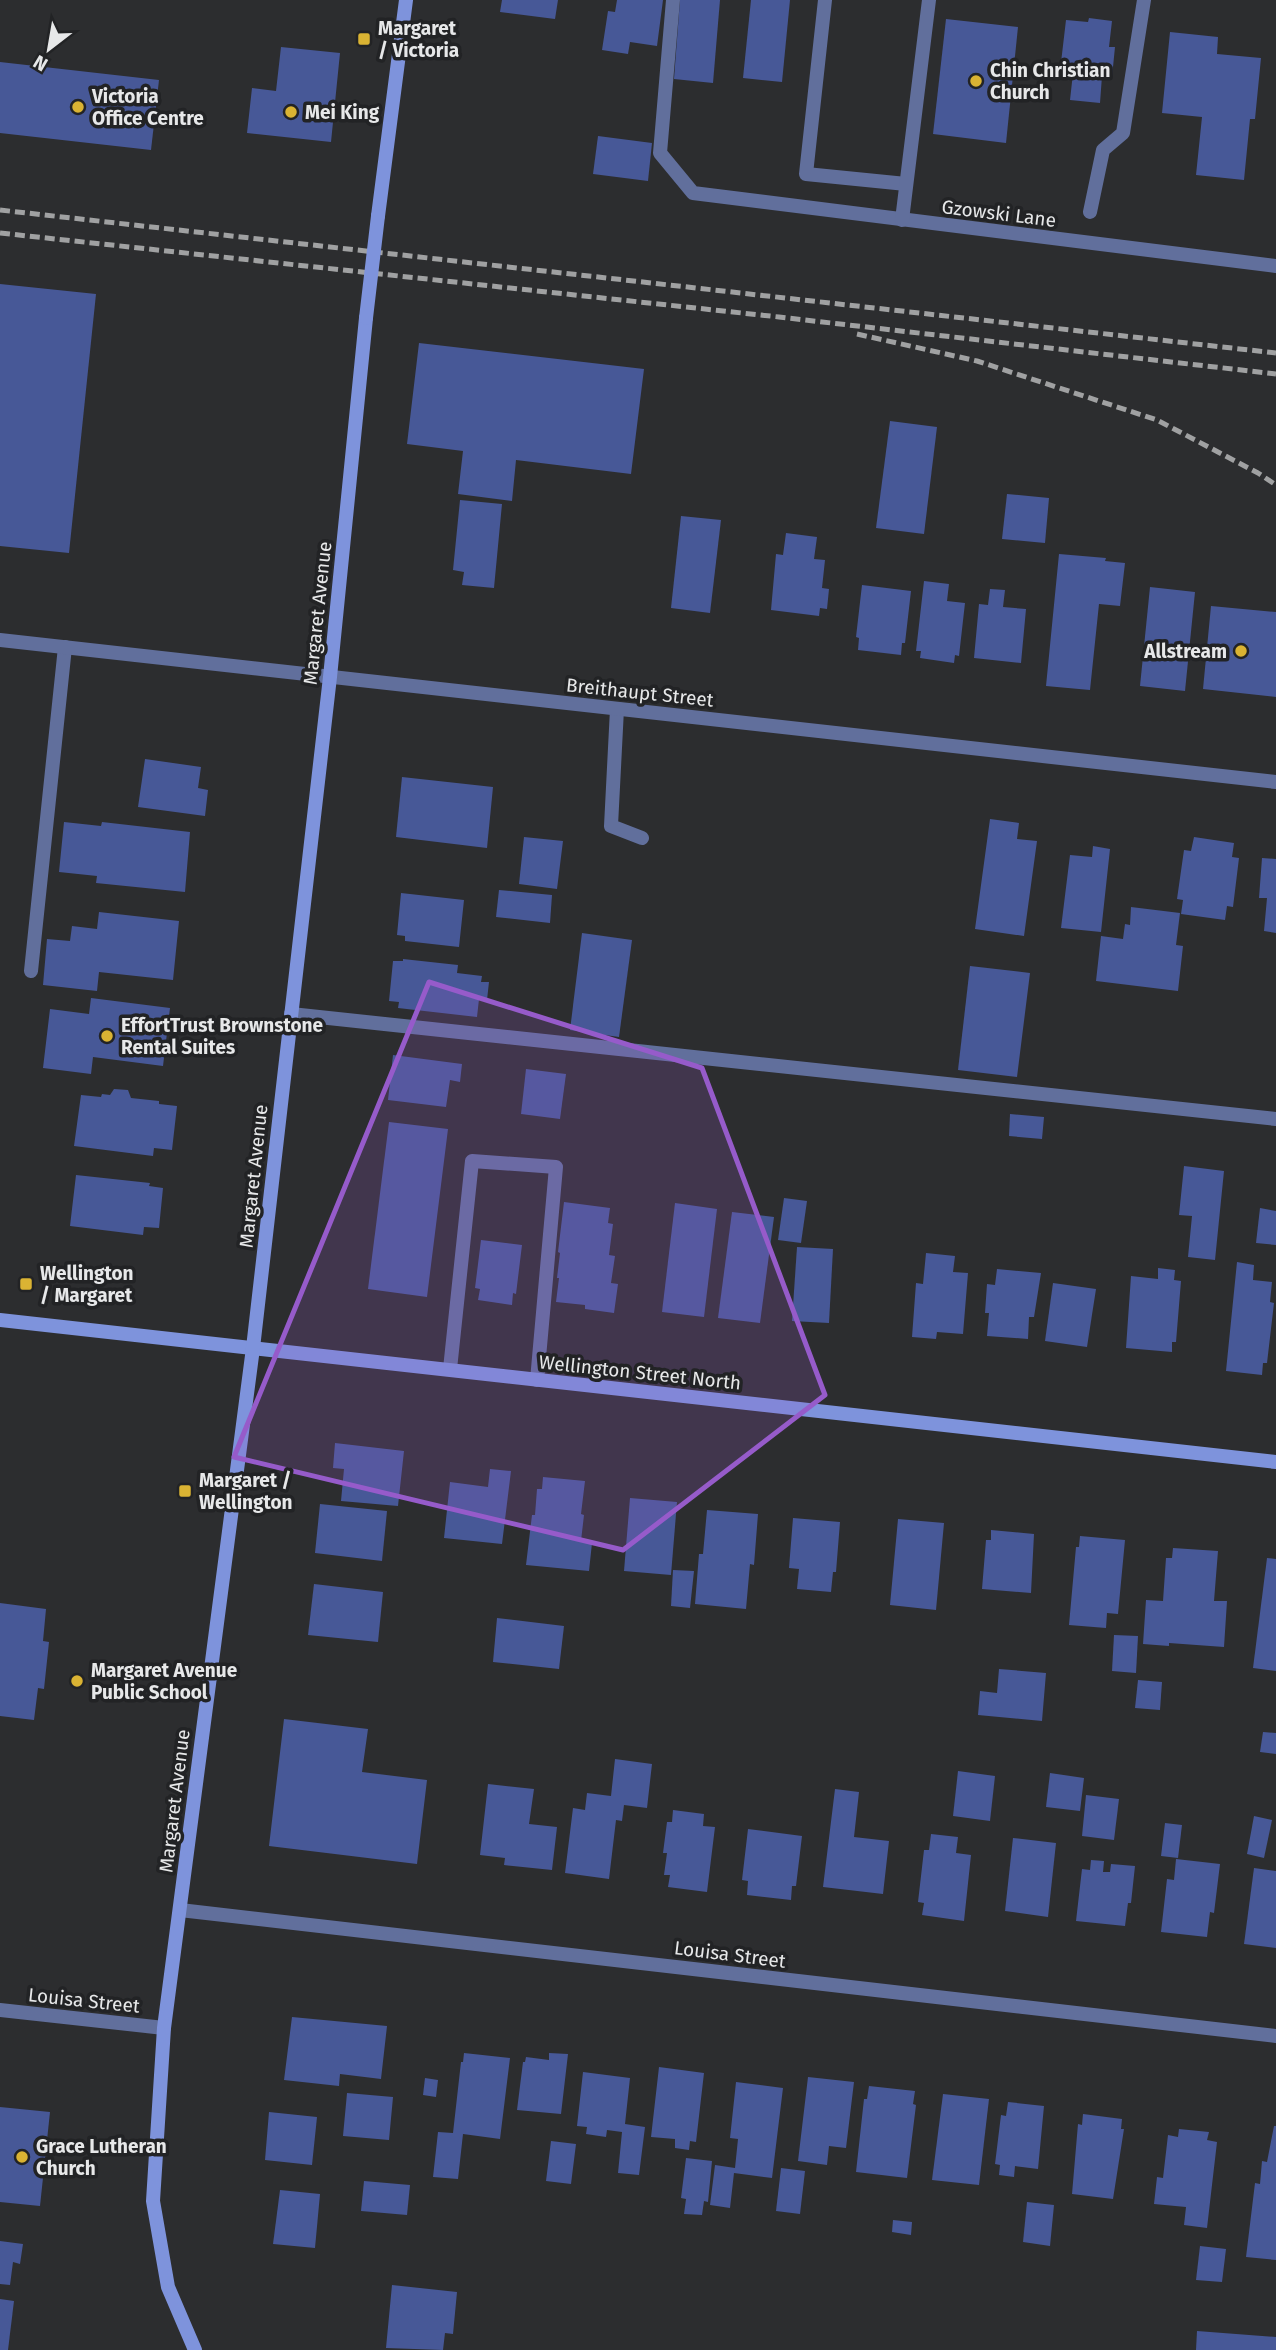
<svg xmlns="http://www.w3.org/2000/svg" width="1276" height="2350" font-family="'Fira Sans',sans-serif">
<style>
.building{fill:#475897}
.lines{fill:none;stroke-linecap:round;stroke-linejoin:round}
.lane{stroke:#616f9c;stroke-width:14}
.street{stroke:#616f9c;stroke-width:14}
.secondary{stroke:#7e93dc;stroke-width:14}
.rail{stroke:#a0a1a2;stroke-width:5;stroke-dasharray:10 5;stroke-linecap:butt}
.secondary-bridge{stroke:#7e93dc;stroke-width:14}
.marked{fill:#965bca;fill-opacity:0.2;stroke:#965bca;stroke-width:5;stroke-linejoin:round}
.poi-dot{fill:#dab333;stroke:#222325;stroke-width:2.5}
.labels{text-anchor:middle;stroke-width:7;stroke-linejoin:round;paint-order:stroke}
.poi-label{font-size:19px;font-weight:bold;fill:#e7e8e9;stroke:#222325;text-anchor:start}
.street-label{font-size:19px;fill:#e7e8e9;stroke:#222325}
</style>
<rect width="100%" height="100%" fill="#2c2d2f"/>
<g class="building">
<path d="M502 0H558L555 19 500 12Z"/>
<path d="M617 0H663L657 46 630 42 628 54 602 50 608 11 615 12Z"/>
<path d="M680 0H720L713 83 674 79Z"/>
<path d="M751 0H790L782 82 743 78Z"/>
<path d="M1089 18 1112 21 1109 47H1115L1112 77 1102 76 1100 103 1070 100 1073 73 1060 71 1066 20 1088 22Z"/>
<path d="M946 19 1018 27 1006 143 933 134Z"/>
<path d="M1170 32 1218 37 1217 54 1261 58 1255 119H1250L1244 180 1196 175 1202 117 1162 113Z"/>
<path d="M281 47 340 53 331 142 247 133 252 88 276 91Z"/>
<path d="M0 62 159 80 151 150 0 133Z"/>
<path d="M598 136 652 143 648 181 593 174Z"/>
<path d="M0 284 96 294 69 553 0 546Z"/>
<path d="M419 343 644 369 631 474 516 460 512 501 458 494 463 451 407 444Z"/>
<path d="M890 421 937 427 924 534 876 528Z"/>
<path d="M1007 494 1049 498 1045 543 1002 539Z"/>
<path d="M460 500 502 504 494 588 462 585 464 572 453 570Z"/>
<path d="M681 516 721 520 710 613 671 608Z"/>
<path d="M786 533 817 537 814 559 825 560 822 588 829 589 827 609 820 608 819 616 771 610 776 554 783 555Z"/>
<path d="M1059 554 1106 558 1105 561 1125 563 1120 606 1099 604 1090 690 1046 686Z"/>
<path d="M924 581 949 584 947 601 965 603 959 656 955 655 954 663 920 658 921 651H916Z"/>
<path d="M862 585 911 591 905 643H902L901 655 858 650 859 638 856 637Z"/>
<path d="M1150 587 1195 592 1185 691 1140 686Z"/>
<path d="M990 589 1005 590 1003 607 1026 609 1021 663 974 658 979 604 988 605Z"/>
<path d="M1211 606 1276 612V697L1203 689Z"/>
<path d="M145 759 201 767 198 788 208 790 205 816 138 807Z"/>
<path d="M402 777 493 787 487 848 396 837Z"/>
<path d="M990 819 1019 823 1017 839 1037 841 1024 936 975 929Z"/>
<path d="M64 822 101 826 102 822 190 832 185 892 96 883 97 876 59 872Z"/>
<path d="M524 837 563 841 557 889 519 884Z"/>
<path d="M1194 837 1234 843 1232 857 1239 858 1233 907 1227 906 1225 920 1181 914 1183 900 1177 899 1184 850 1191 851Z"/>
<path d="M1093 846 1110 849 1101 932 1061 928 1070 855 1092 857Z"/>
<path d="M1262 858 1276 859V933L1264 931 1267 898H1259Z"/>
<path d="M499 890 552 895 550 923 496 917Z"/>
<path d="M401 893 464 900 459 947 405 941V936L397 935Z"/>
<path d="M1131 907 1180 913 1176 945 1183 946 1178 991 1096 981 1101 936 1123 939 1125 924 1130 925Z"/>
<path d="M99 912 179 921 173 980 99 972 97 991 43 985 47 939 70 941 72 926 97 929Z"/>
<path d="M582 933 632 940 619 1037 570 1030Z"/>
<path d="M403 959 458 965 457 973 482 976 481 982H489L487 1000 479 999 477 1017 398 1008 399 1002 389 1001 393 961H403Z"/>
<path d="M970 966 1030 973 1017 1077 958 1070Z"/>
<path d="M91 998 170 1008 163 1066 93 1057 91 1074 43 1068 50 1009 89 1014Z"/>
<path d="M393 1055 462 1064 460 1082 450 1080 446 1107 388 1100Z"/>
<path d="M526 1069 566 1074 560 1119 521 1114Z"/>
<path d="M114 1089 128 1090 131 1098 159 1101V1104L177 1106 172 1150 154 1148 153 1156 74 1146 81 1095 101 1097 102 1094 110 1095Z"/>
<path d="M1010 1114 1044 1117 1042 1139 1009 1136Z"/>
<path d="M389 1122 448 1129 427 1297 368 1289Z"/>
<path d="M1184 1166 1224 1171 1215 1260 1188 1257 1192 1216 1179 1215Z"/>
<path d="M76 1175 150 1183 149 1186 163 1188 159 1228 144 1227 143 1235 70 1226Z"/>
<path d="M784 1198 807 1201 801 1243 778 1240Z"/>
<path d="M564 1202 610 1208 608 1223 613 1224 609 1255 615 1256 611 1283 618 1284 614 1313 585 1309V1305L556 1302 559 1278H557L560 1253 558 1252Z"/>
<path d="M675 1203 717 1209 704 1317 662 1312Z"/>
<path d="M1260 1208 1276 1211V1245L1256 1243Z"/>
<path d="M732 1212 774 1217 760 1323 718 1318Z"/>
<path d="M481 1240 522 1245 516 1294 513 1293 512 1305 478 1300 480 1289 475 1288Z"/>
<path d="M797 1247 833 1249 829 1323 792 1321Z"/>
<path d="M926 1253 955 1256 953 1272 968 1273 963 1334 937 1332 936 1339 912 1337 916 1283 923 1284Z"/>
<path d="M1237 1262 1254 1265 1253 1280 1272 1282 1270 1302 1274 1303 1267 1363H1263L1262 1375 1226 1371Z"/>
<path d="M1158 1268 1175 1270 1174 1280 1181 1281 1176 1342H1172V1352L1126 1348 1131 1276 1158 1279Z"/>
<path d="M997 1269 1041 1273 1034 1317H1029L1028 1339 987 1336 989 1313H985L987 1284 995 1285Z"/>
<path d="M1053 1283 1096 1289 1087 1347 1045 1341Z"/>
<path d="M335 1443 404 1451 398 1506 341 1501 344 1469 333 1468Z"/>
<path d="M490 1469 511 1471 502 1544 444 1538 450 1482 488 1487Z"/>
<path d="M543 1477 585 1481 581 1514 584 1515 581 1541 592 1543 589 1571 526 1565 532 1515H535L537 1489H542Z"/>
<path d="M630 1498 677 1502 671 1575 624 1571Z"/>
<path d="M320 1504 387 1511 382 1561 315 1553Z"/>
<path d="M707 1510 758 1514 754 1565 750 1564 746 1609 695 1604 699 1554H703Z"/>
<path d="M793 1518 840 1522 836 1572H833L831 1592 797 1589 799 1569 789 1568Z"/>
<path d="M898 1519 944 1523 936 1610 890 1605Z"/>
<path d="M991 1530 1034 1534 1031 1593 982 1589 986 1540H991Z"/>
<path d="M1080 1536 1125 1540 1118 1614 1107 1613 1106 1628 1069 1625 1076 1547H1079Z"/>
<path d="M1173 1548 1218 1551 1214 1601H1227L1224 1647 1169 1643V1646L1143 1644 1146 1600 1163 1601 1166 1558H1172Z"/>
<path d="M1267 1558 1276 1559V1671L1253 1668Z"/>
<path d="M673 1570 694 1571 690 1608 671 1606Z"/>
<path d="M314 1584 383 1592 378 1642 308 1635Z"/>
<path d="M0 1603 46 1609 43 1641 49 1642 44 1689 38 1688 34 1720 0 1716Z"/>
<path d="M497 1618 564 1626 559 1669 493 1662Z"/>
<path d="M1114 1635 1138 1636 1136 1673 1112 1671Z"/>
<path d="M999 1669 1046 1673 1042 1721 978 1715 980 1691 997 1693Z"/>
<path d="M1138 1680 1162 1682 1160 1710 1135 1708Z"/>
<path d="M284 1719 368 1729 362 1772 427 1780 417 1864 269 1846Z"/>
<path d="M1263 1732 1276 1733V1754L1260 1752Z"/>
<path d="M615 1759 652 1764 647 1808 624 1805 622 1821 616 1820 609 1879 565 1873 573 1808 585 1810 587 1793 611 1796Z"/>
<path d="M958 1771 995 1776 990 1821 953 1816Z"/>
<path d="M1050 1773 1084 1778 1080 1811 1046 1807Z"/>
<path d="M488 1784 534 1789 529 1824 557 1827 552 1870 504 1865 505 1858 480 1855Z"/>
<path d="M835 1789 859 1792 854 1837 889 1841 883 1894 823 1887Z"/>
<path d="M1086 1795 1119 1799 1114 1840 1082 1836Z"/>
<path d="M673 1810 704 1814 703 1826 715 1827 707 1892 668 1887 670 1875H664L667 1853H663L667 1822H672Z"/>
<path d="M1254 1816 1272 1820 1264 1858 1247 1854Z"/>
<path d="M1165 1823 1182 1825 1178 1858 1161 1856Z"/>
<path d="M748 1829 802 1836 796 1886H792L791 1900 747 1895 748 1881 742 1880Z"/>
<path d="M931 1834 958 1837 956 1853 971 1855 964 1921 922 1915 924 1903 918 1902 924 1850H929Z"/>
<path d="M1013 1838 1056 1843 1048 1917 1005 1911Z"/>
<path d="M1176 1859 1220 1864 1214 1913 1210 1912 1207 1937 1161 1932 1167 1879 1174 1880Z"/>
<path d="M1091 1860 1104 1861 1103 1872H1110L1111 1864 1135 1866 1131 1903H1128L1125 1926 1076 1921 1082 1869 1090 1870Z"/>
<path d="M1254 1868 1276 1871V1948L1244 1944Z"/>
<path d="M292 2017 387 2026 381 2079 340 2074 339 2086 284 2080Z"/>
<path d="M464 2053 510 2058 500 2139 463 2134 458 2179 433 2177 438 2132 453 2133 461 2062H463Z"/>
<path d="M549 2053 568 2054 561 2114 517 2110 523 2062H525L526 2057 549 2060Z"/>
<path d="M659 2067 704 2073 696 2142 690 2141 689 2150 675 2148V2139L651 2137Z"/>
<path d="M583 2072 630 2078 625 2124 645 2127 639 2175 618 2173 622 2132 607 2130 606 2137 586 2134 587 2127 577 2126Z"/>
<path d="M808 2077 854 2082 846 2148 829 2146 827 2165 798 2161Z"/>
<path d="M425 2078 438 2080 436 2097 423 2095Z"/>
<path d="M736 2082 783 2088 772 2178 734 2173 730 2208 710 2205 715 2165 735 2168 738 2139 730 2138Z"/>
<path d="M869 2086 915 2091 913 2104 916 2105 907 2178 856 2172 864 2099H867Z"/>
<path d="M347 2093 393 2097 389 2140 343 2136Z"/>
<path d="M943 2094 989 2099 979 2185 932 2180Z"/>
<path d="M1008 2102 1044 2106 1038 2169 1015 2166 1014 2177 999 2175 1000 2165 995 2164 1001 2115 1006 2116Z"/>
<path d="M0 2107 50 2112 40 2206 0 2202Z"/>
<path d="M269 2112 317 2117 312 2165 265 2160Z"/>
<path d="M1083 2114 1122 2119 1121 2129H1124L1113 2199 1072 2194 1078 2124 1082 2125Z"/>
<path d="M1274 2126H1276V2260L1246 2257 1255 2183 1260 2184 1262 2161 1267 2162Z"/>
<path d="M1179 2129 1209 2132 1207 2140 1217 2142 1207 2228 1184 2225 1186 2207 1154 2204 1157 2177 1163 2178 1168 2135 1178 2137Z"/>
<path d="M551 2141 576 2144 571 2184 546 2181Z"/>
<path d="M686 2158 712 2161 708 2202 704 2201 702 2215 684 2214 686 2199 681 2198Z"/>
<path d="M781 2168 805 2171 800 2214 776 2211Z"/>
<path d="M364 2181 410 2185 407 2215 361 2211Z"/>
<path d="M280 2190 320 2194 315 2248 273 2244Z"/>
<path d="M1027 2202 1054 2205 1050 2246 1023 2242Z"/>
<path d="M893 2220 912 2222 911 2235 892 2232Z"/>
<path d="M0 2241 23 2244 20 2264 13 2262 10 2285 0 2284Z"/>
<path d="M1200 2246 1226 2249 1222 2282 1196 2280Z"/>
<path d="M392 2285 457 2292 453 2334 445 2333 443 2350 386 2348Z"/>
<path d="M0 2299 14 2301 8 2350H0Z"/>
<path d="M1197 2331 1276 2337V2350H1196Z"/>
</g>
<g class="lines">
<g class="lane">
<path d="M673 0 660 153 693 193 1276 266"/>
<path d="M825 0 806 174 906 184"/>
<path d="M1090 212 1103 150 1123 133 1144 0"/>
<path d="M902 220 929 0"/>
<path d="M617 709 611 826 642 838"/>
<path d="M31 971 65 647"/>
<path d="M291 1014 1276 1119"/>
<path d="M450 1369 472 1161 556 1167 537 1380"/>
</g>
<g class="street">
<path d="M0 640 1276 782"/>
<path d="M180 1910 1276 2036"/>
<path d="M0 2010 164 2028"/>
</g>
<g class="secondary">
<path d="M378 216 406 0"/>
<path d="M0 1320 1276 1462"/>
<path d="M195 2350 168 2287 153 2201 164 2028 253 1348 330 677 366 318"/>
</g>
<g class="rail">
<path d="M0 210 1276 353"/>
<path d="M0 233 779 317 1276 374"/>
<path d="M857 334 977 361 1157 420 1258 473 1276 485"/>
</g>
<path class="secondary-bridge" d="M366 318 378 216"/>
</g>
<path class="marked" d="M429 982 702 1068 825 1395 623 1550 234 1457Z"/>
<g class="poi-dot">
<rect x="357" y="32" width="14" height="14" rx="3.5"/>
<circle cx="976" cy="81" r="7"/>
<circle cx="78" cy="107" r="7"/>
<circle cx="291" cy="112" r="7"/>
<circle cx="1241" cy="651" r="7"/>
<circle cx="107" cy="1036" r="7"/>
<rect x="19" y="1277" width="14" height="14" rx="3.5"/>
<rect x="178" y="1484" width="14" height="14" rx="3.5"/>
<circle cx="77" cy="1681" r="7"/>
<circle cx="22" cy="2157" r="7"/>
</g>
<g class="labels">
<g class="poi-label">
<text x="378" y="35">Margaret<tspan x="378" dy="22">/ Victoria</tspan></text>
<text x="990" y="77">Chin Christian<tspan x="990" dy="22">Church</tspan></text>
<text x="92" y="103">Victoria<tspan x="92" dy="22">Office Centre</tspan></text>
<text x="305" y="119">Mei King</text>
<text x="1227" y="658" text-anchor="end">Allstream</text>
<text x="121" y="1032">EffortTrust Brownstone<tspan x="121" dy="22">Rental Suites</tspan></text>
<text x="40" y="1280">Wellington<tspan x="40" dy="22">/ Margaret</tspan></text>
<text x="199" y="1487">Margaret /<tspan x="199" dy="22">Wellington</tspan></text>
<text x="91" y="1677">Margaret Avenue<tspan x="91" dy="22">Public School</tspan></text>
<text x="36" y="2153">Grace Lutheran<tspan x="36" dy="22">Church</tspan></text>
</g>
<g class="street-label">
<text transform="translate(999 213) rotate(7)" y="7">Gzowski Lane</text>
<text transform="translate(317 613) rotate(-84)" y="7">Margaret Avenue</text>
<text transform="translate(640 692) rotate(6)" y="7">Breithaupt Street</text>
<text transform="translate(253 1176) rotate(-84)" y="7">Margaret Avenue</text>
<text transform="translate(640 1372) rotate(6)" y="7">Wellington Street North</text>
<text transform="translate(174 1801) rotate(-83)" y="7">Margaret Avenue</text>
<text transform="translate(730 1954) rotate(7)" y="7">Louisa Street</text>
<text transform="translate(84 2000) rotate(6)" y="7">Louisa Street</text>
</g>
</g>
<g transform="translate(49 49) rotate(211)" stroke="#222325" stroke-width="5" paint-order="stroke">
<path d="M0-5L12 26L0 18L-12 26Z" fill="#e7e8e9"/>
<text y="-10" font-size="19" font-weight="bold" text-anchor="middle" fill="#e7e8e9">N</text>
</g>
</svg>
